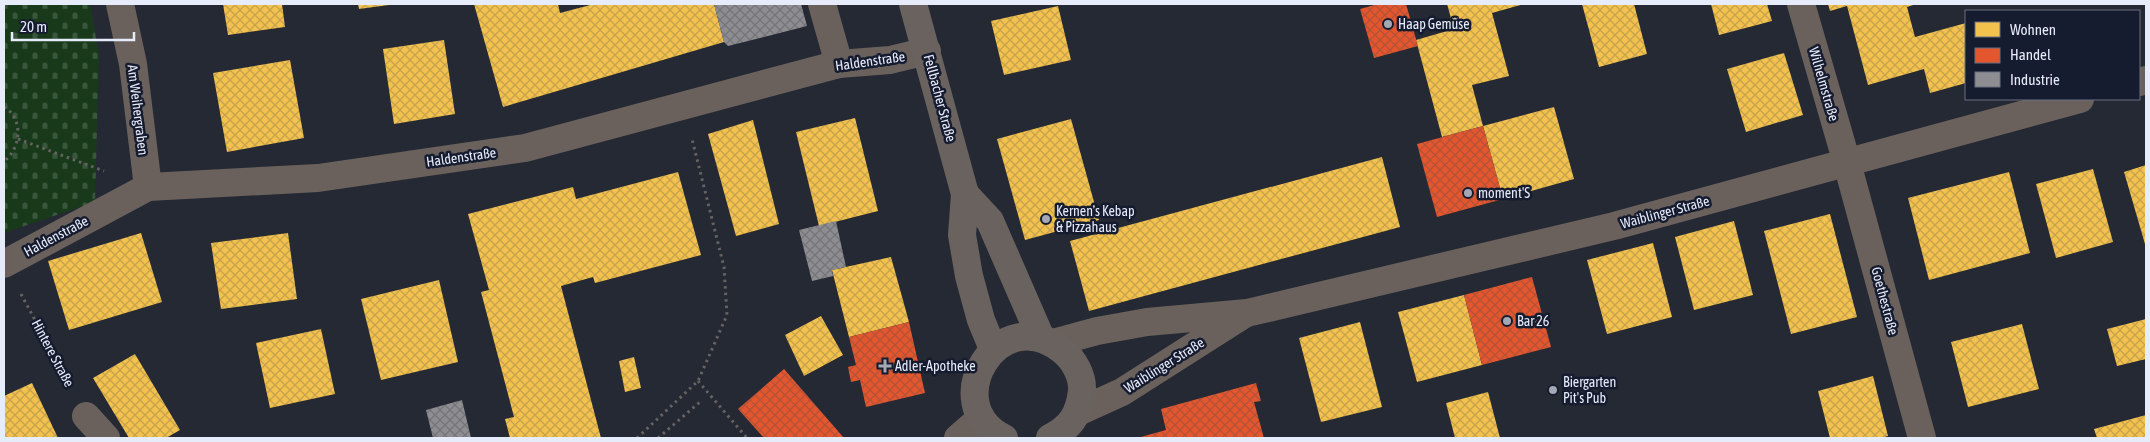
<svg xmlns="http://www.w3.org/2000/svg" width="2150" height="442" font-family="'Asap Condensed',sans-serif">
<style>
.cemetery{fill:url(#cemetery-stones)}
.homes{fill:url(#homes-cross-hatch)}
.shops{fill:url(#shops-cross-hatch)}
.industry{fill:url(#industry-cross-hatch)}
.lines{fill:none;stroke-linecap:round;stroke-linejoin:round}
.path{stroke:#666261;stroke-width:3;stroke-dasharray:2.5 4;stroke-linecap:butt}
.minor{stroke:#6a615c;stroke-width:28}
.major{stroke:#6a625f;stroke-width:28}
.poi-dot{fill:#a3a8b4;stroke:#161c2f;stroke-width:2}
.labels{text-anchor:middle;stroke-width:5;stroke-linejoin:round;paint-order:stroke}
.poi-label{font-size:14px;fill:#e7ecfa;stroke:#161c2f;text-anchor:start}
.street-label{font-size:14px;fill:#e7ecfa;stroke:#161c2f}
</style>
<defs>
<pattern id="cemetery-stones" width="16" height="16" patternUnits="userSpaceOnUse" patternTransform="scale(1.25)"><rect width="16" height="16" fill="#183a1b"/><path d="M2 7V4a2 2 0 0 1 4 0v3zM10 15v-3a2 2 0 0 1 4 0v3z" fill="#3a573d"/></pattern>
<pattern id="homes-cross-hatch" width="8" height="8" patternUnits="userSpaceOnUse" patternTransform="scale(1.25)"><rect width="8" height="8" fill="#f2c14e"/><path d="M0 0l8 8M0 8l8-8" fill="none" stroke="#c7a24d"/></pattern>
<pattern id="shops-cross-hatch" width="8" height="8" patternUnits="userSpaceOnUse" patternTransform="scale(1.25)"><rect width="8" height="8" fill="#e4572e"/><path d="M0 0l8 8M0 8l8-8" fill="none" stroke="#b45237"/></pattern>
<pattern id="industry-cross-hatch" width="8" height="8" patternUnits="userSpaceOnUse" patternTransform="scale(1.25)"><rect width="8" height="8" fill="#8d8d92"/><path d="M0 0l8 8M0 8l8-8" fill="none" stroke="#747479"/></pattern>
</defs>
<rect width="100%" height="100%" fill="#252933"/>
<path class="cemetery" d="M4 4H90L99 55 95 202 4 233Z"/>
<g class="homes">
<path d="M223 4H282L285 27 228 35Z"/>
<path d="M358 4H389V5L359 9Z"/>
<path d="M474 4H558L560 13 594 4H714L724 42 503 107Z"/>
<path d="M1447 4H1524L1492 13 1509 76 1472 85 1483 126 1442 137 1416 40 1454 29Z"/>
<path d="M1582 4H1634L1647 54 1599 67Z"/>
<path d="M1711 4H1767L1772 21 1719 35Z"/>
<path d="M1828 4H1916L1907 7 1915 37 1966 23V83L1930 93 1924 69 1868 85 1847 6 1830 11Z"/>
<path d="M1058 6 1071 60 1004 75 991 21Z"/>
<path d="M444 40 455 114 394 124 383 49Z"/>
<path d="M1784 53 1803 115 1746 132 1727 69Z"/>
<path d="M290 60 304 138 227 152 213 73Z"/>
<path d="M1554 107 1574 179 1503 199 1483 126Z"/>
<path d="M855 118 878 211 819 226 796 132Z"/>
<path d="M1071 119 1099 220 1025 240 997 139Z"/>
<path d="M753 120 779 224 736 236 708 134Z"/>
<path d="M1382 157 1400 227 1089 311 1070 241Z"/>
<path d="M2146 165V244H2145L2124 172Z"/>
<path d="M2093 169 2113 242 2056 258 2036 184Z"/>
<path d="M678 172 701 255 595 283 593 277 561 286 601 438H510L505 419 514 417 481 292 489 290 468 214 573 187 576 199Z"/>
<path d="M2009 172 2030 253 1929 280 1908 198Z"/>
<path d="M1830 214 1857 317 1791 334 1764 231Z"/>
<path d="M1734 221 1753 295 1694 310 1675 237Z"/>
<path d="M141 233 162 302 69 330 48 261Z"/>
<path d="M288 233 297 299 221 309 211 243Z"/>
<path d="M1653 243 1672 317 1607 334 1587 260Z"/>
<path d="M891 257 909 322 849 337 832 270Z"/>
<path d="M439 280 458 362 381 380 361 299Z"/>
<path d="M1464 295 1482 365 1417 382 1398 312Z"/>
<path d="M821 316 843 355 804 376 785 335Z"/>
<path d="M2146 319V359L2117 366 2107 329Z"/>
<path d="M1360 322 1382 407 1321 422 1299 338Z"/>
<path d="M2022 324 2039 389 1968 407 1951 342Z"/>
<path d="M321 329 335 394 270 408 256 343Z"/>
<path d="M135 354 180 430 166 438H129L93 378Z"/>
<path d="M634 357 641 388 625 392 619 361Z"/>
<path d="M1873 376 1888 436 1880 438H1830L1818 391Z"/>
<path d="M32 383 58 438H4V396Z"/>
<path d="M1488 392 1500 438H1455L1446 403Z"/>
<path d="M2146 415V438H2097L2094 429Z"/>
</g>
<g class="shops">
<path d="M1378 4H1406L1418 46 1374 58 1360 9Z"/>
<path d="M1483 126 1503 199 1437 217 1417 144Z"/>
<path d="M1532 277 1551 347 1482 365 1464 295Z"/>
<path d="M909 322 925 393 866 407 860 380 851 382 848 367 856 365 849 337Z"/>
<path d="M784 369 844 438H764L738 409Z"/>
<path d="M1256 383 1261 401 1254 402 1264 438H1137L1166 430 1161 409Z"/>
</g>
<g class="industry">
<path d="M714 4H801L807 26 728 46 724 42Z"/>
<path d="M836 221 846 267 832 270 833 276 812 281 799 230Z"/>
<path d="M462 400 471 438H433L426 410Z"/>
</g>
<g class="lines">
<g class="path">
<path d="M4 107C24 118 21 149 4 161"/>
<path d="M18 139 104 171"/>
<path d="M21 294 70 385"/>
<path d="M698 381 747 438"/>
<path d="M637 438 698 381 727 315 724 267 692 139"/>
<path d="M658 438 700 402"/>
</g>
<g class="minor">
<path d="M120 4 133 64 148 187"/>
<path d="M822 4 839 64"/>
<path d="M1801 4 1847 163 1922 438"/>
<path d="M2139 82 2146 80"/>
<path d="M4 264 148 187 318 178 525 148 839 64 890 60 927 51"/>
<path d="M1053 343 1097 331 1147 322 1247 313 1614 226 2080 99"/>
<path d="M1078 412 1122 392 1243 315"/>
<path d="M86 416 106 438"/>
<path d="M958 438 981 418"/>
</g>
<g class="major">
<path d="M913 4 965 194 962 235 969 276 981 320 993 349"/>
<path d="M965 194 990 221 1041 338"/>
<path d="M1004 438C936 405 999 298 1063 351 1074 360 1083 376 1082 391 1079 415 1071 427 1050 438"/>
</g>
</g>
<g class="poi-dot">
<circle cx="1388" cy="24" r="5"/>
<circle cx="1468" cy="193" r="5"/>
<circle cx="1046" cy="219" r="5"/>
<circle cx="1507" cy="321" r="5"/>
<path d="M882.5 358.5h5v5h5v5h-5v5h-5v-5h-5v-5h5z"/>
<circle cx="1553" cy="390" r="5"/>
</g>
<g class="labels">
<g class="poi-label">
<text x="1398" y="29">Haap Gemüse</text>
<text x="1478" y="198">moment'S</text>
<text x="1056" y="216">Kernen's Kebap<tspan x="1056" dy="16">&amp; Pizzahaus</tspan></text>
<text x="1517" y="326">Bar 26</text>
<text x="895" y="371">Adler-Apotheke</text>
<text x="1563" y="387">Biergarten<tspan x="1563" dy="16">Pit's Pub</tspan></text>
</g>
<g class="street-label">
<text transform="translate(870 61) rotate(-8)" y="5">Haldenstraße</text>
<text transform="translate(1824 84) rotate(74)" y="5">Wilhelmstraße</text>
<text transform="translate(940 98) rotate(75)" y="5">Fellbacher Straße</text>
<text transform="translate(138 110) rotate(83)" y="5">Am Weihergraben</text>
<text transform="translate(461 157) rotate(-8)" y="5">Haldenstraße</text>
<text transform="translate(1665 212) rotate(-15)" y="5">Waiblinger Straße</text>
<text transform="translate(56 236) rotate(-28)" y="5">Haldenstraße</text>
<text transform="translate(1885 301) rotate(75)" y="5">Goethestraße</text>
<text transform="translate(53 353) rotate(62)" y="5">Hintere Straße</text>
<text transform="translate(1164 365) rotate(-32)" y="5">Waiblinger Straße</text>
</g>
</g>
<rect width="2150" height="442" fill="none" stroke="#e7ecfa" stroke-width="10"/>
<rect x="1965" y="10" width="175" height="90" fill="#161c2f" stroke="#6a6f80"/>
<rect x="1975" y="22" width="25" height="15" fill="#f2c14e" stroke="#6a6f80"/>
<text x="2010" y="35" font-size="15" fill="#e7ecfa">Wohnen</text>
<rect x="1975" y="48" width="25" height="15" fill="#e4572e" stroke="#6a6f80"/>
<text x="2010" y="60" font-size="15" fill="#e7ecfa">Handel</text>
<rect x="1975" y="72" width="25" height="15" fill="#8d8d92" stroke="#6a6f80"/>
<text x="2010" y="85" font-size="15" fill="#e7ecfa">Industrie</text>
<path d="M12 32v8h122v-8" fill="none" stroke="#e7ecfa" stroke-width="2.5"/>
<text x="20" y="32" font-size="15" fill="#e7ecfa" stroke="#161c2f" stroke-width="4" paint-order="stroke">20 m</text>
</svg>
